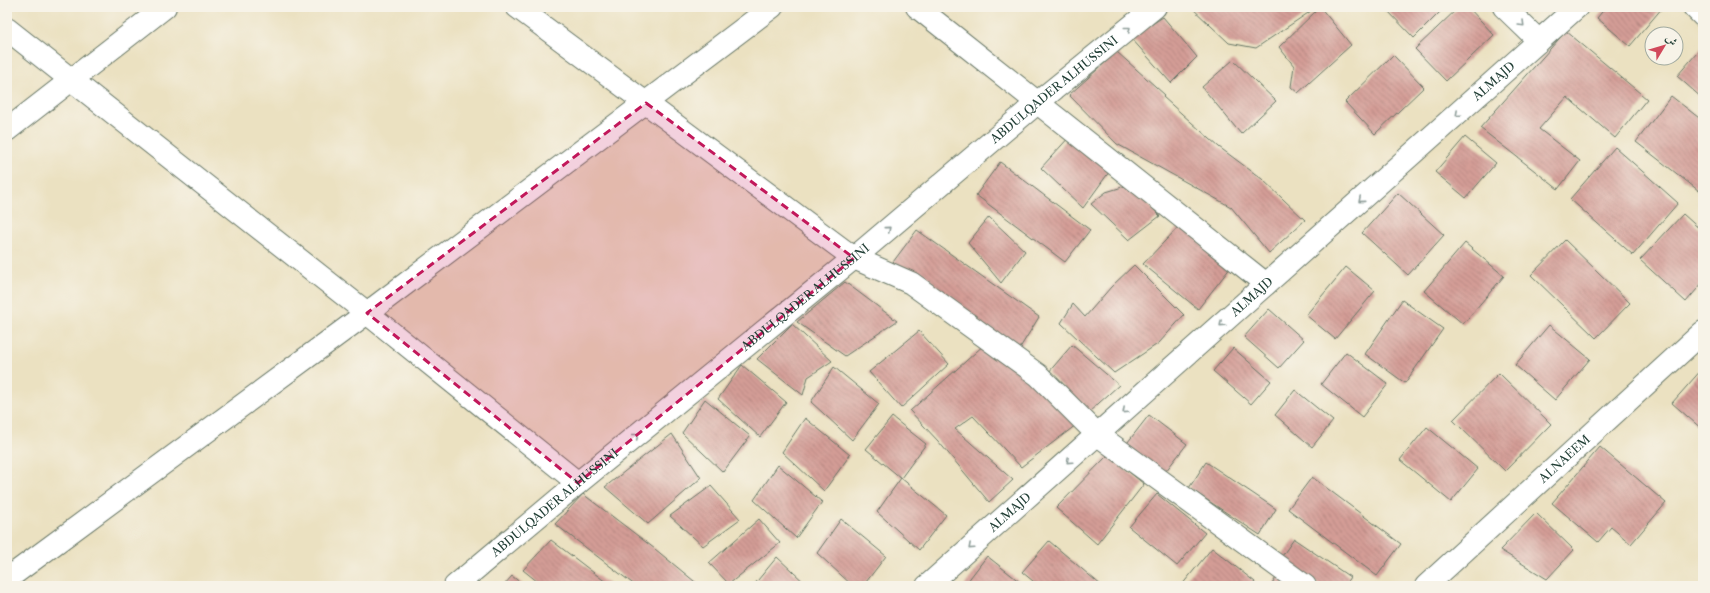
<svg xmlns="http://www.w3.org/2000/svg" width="1710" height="593" font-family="'Libre Caslon Text',Amiri,serif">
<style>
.building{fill:url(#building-back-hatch)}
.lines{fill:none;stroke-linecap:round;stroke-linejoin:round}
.minor-casing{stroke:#667665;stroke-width:24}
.minor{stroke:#fff;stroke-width:22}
.oneway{stroke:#8f9e9a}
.marked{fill:#c2185b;fill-opacity:0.2;stroke:#c2185b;stroke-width:3;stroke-dasharray:8 5;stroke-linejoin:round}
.labels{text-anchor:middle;stroke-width:3;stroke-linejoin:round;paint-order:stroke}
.street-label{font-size:12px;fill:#1f3d34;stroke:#f7f3e8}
</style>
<defs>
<pattern id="building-back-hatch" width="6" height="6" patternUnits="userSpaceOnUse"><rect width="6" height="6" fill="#d49d96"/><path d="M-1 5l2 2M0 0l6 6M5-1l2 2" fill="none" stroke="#ab817b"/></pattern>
</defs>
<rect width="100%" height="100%" fill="#f7f3e8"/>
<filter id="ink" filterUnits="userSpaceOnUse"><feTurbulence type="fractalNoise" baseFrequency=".025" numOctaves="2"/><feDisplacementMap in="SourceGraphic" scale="8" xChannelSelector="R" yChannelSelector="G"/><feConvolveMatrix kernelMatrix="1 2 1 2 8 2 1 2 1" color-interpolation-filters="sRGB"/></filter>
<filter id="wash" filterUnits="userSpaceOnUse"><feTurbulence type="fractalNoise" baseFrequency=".012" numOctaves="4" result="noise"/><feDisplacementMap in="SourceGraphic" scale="16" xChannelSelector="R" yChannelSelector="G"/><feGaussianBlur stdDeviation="0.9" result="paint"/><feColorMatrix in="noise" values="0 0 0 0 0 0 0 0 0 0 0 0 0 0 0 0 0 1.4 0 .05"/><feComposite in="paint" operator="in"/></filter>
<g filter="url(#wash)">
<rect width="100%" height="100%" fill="#ebe1c1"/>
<g id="blocks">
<g class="building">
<path d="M1191 7H1317L1256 48 1229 43Z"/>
<path d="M1320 7 1351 45 1298 93 1291 87 1294 66 1279 47Z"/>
<path d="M1384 7H1445L1414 38Z"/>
<path d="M1459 7H1468L1494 35 1446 81 1415 49Z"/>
<path d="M1606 7H1663L1630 46 1597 18Z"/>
<path d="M1163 17 1197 57 1171 83 1131 38Z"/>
<path d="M1566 31 1647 99 1615 138 1567 97 1539 129 1580 161 1558 189 1480 128Z"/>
<path d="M1703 46V99L1677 76Z"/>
<path d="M1117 52 1165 95 1163 97 1219 147 1262 179 1305 220 1269 253 1231 207 1117 144 1069 95Z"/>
<path d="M1393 55 1424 87 1375 134 1345 102Z"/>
<path d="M1233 60 1276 101 1241 134 1202 87Z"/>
<path d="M1671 96 1703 121V194L1636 142Z"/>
<path d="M1071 135 1112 168 1083 208 1041 168Z"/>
<path d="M1465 137 1496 163 1466 198 1435 172Z"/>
<path d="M1615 147 1678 203 1633 255 1570 199Z"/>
<path d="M1000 162 1090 230 1065 262 976 195Z"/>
<path d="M1129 185 1160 216 1129 240 1091 204 1106 192Z"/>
<path d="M1398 193 1444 235 1408 275 1362 233Z"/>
<path d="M1683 214 1703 232V282L1686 302 1640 260Z"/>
<path d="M989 217 1025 251 1001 283 968 243Z"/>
<path d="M1185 220 1231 267 1198 309 1143 264Z"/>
<path d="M917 230 1039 317 1018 351 893 262Z"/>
<path d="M1565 240 1630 303 1596 338 1531 275Z"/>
<path d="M1465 243 1504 276 1463 324 1424 291Z"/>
<path d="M1134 265 1184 315 1159 343 1114 373 1061 323 1073 304 1085 317 1111 287Z"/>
<path d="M1346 267 1375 291 1335 339 1306 315Z"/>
<path d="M845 282 897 321 845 356 797 322Z"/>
<path d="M1402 300 1443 329 1405 383 1365 354Z"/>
<path d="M1269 309 1304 340 1279 368 1244 337Z"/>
<path d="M792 324 832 361 808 377 803 395 757 359Z"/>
<path d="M1549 325 1590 359 1555 400 1515 365Z"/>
<path d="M919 331 949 364 901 408 869 372Z"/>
<path d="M985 344 1017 367 1076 425 1021 467 973 416 955 429 1013 480 989 502 938 441 910 411Z"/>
<path d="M1072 345 1119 385 1089 412 1048 373Z"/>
<path d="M1233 348 1271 381 1251 404 1213 371Z"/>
<path d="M1346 352 1388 384 1362 417 1321 384Z"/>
<path d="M742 365 786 402 760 437 718 399Z"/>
<path d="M834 367 879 404 852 440 811 402Z"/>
<path d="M1703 368V430L1672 403Z"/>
<path d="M1499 373 1551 424 1505 471 1453 420Z"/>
<path d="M1295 390 1333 421 1312 447 1275 415Z"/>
<path d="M705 399 750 436 723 472 682 433Z"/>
<path d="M1149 415 1187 444 1162 476 1124 447Z"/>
<path d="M892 417 926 444 901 478 866 449Z"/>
<path d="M805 418 850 455 824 491 782 452Z"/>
<path d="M1427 427 1478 469 1451 502 1400 460Z"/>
<path d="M672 434 701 478 648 524 605 487Z"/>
<path d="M1600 447 1666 503 1631 544 1611 527 1598 542 1552 503Z"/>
<path d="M1108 455 1144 484 1097 544 1056 508Z"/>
<path d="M1206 462 1276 509 1260 535 1189 488Z"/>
<path d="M778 465 822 502 796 538 754 500Z"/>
<path d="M1312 477 1401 544 1377 576 1288 509Z"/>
<path d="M901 478 946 515 919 550 877 512Z"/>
<path d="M711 486 740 519 703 546 670 516Z"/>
<path d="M583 494 655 549 700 586H636L555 524Z"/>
<path d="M1157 494 1205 533 1177 566 1129 527Z"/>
<path d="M1536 513 1574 550 1547 579 1500 550Z"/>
<path d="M759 519 780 543 729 584 709 563Z"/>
<path d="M841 519 886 556 863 586H853L817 553Z"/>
<path d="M1294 539 1350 577 1344 586H1320L1280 559Z"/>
<path d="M551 540 611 586H543L523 570Z"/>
<path d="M1049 541 1102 586H1039L1022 572Z"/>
<path d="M1212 548 1255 582 1252 586H1181Z"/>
<path d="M987 556 1025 586H964Z"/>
<path d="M777 557 808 586H753Z"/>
<path d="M512 576 525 586H503Z"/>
<path d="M1277 576 1292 586H1271Z"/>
</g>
</g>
</g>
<g filter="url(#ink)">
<use href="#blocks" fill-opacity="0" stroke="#667665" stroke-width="1"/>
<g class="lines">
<g class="minor-casing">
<g id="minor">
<path d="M517 7 854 258 911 283 1038 375 1098 435 1305 586"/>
<path d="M917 7 1266 284"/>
<path d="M1504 7 1539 41"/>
<path d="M1694 7 1703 16"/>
<path d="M7 29 367 313 578 483"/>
<path d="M7 130 165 7"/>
<path d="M7 579 367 313 772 7"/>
<path id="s1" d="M455 586 578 483 854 258 1037 103 1155 7"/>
<path id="s2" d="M927 586 1577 7"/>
<path id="s3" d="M1426 586 1703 332"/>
</g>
</g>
<use href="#minor" class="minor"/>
</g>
<defs><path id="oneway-chevron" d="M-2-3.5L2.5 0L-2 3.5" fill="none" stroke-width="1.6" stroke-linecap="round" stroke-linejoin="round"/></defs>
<g class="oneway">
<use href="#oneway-chevron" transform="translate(1522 24) rotate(45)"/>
<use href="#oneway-chevron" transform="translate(1128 29) rotate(-39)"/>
<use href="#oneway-chevron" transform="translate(1458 114) rotate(138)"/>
<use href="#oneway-chevron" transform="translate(1361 200) rotate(139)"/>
<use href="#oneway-chevron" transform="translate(888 229) rotate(-40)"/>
<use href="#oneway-chevron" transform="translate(1222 324) rotate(138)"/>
<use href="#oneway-chevron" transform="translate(1125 411) rotate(138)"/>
<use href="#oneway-chevron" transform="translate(636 436) rotate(-39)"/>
<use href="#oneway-chevron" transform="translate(1069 461) rotate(138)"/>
<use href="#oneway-chevron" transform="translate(971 547) rotate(138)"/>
</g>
</g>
<path class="marked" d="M646 103 854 258 578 483 367 313Z"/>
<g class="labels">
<g class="street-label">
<text dy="4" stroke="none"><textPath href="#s2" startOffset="759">ALMAJD</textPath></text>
<text dy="4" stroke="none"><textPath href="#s1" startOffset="778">ABDULQADER ALHUSSINI</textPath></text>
<text dy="4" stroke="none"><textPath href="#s2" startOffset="435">ALMAJD</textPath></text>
<text dy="4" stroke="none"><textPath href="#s1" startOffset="454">ABDULQADER ALHUSSINI</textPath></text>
<text dy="4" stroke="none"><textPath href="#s3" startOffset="188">ALNAEEM</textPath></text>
<text dy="4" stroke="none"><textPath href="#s1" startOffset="130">ABDULQADER ALHUSSINI</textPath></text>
<text dy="4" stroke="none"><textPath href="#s2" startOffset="111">ALMAJD</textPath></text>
</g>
</g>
<rect width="1710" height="593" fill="none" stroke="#f7f3e8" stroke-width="24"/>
<g transform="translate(1664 46) rotate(52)"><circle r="19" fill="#f7f3e8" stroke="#a1aaa0"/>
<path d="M0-3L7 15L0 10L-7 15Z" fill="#d1495b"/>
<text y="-6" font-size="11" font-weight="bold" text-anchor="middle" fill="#1f3d34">ش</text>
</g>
</svg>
